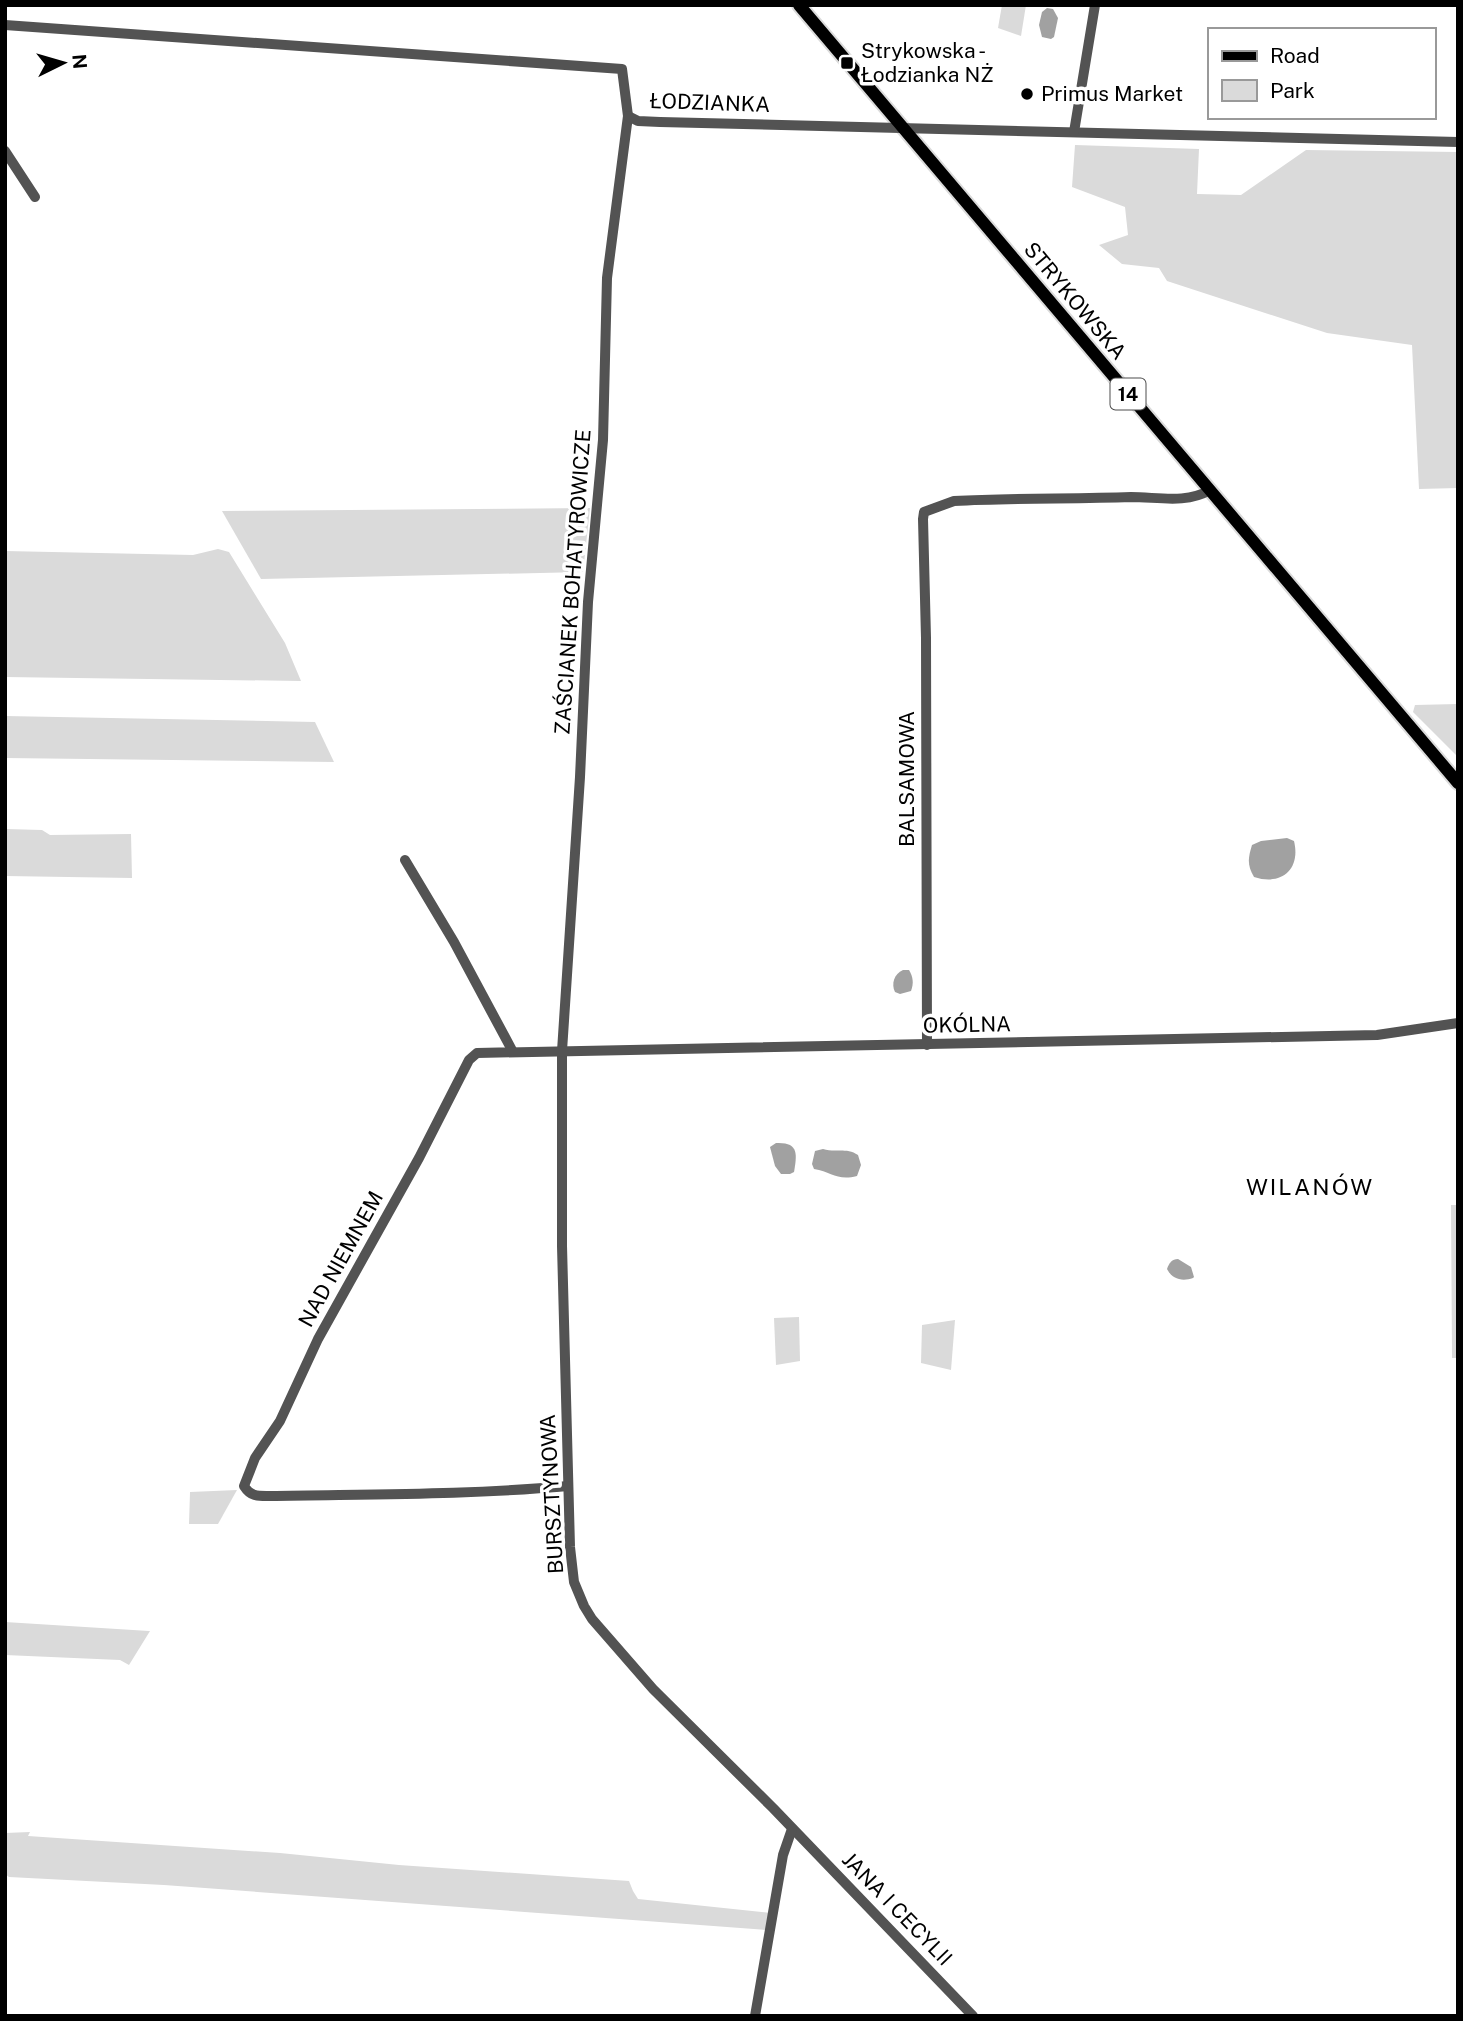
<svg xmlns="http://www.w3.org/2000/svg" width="1463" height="2021" font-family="'Public Sans',sans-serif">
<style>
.green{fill:#dadada}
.water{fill:#a1a1a1}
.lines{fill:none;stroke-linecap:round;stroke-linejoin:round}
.major-casing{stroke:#dbdbdb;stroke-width:16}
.minor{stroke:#535353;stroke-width:10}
.major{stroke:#000;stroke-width:12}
.poi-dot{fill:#000;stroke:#fff;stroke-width:2.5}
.labels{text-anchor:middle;stroke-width:7;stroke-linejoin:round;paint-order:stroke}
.shield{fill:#fff;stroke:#4c4c4c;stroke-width:2}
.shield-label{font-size:19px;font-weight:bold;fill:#000}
.poi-label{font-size:21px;fill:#000;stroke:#fff;text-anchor:start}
.street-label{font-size:21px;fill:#000;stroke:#fff}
.neighbourhood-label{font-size:23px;letter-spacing:2px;fill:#000;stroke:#fff}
</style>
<rect width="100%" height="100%" fill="#fff"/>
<g class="green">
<path d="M1002 5H1026L1021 36 998 28Z"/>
<path d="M1075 145 1199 149 1197 194 1241 195 1306 150 1458 152V488L1419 489 1412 345 1327 333 1167 281 1159 268 1122 264 1099 245 1128 235 1125 207 1072 187Z"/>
<path d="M590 508 583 572 261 579 222 511Z"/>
<path d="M218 549 229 552 285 643 301 681 5 677V551L193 555Z"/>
<path d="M1458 704V757L1413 712 1415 705Z"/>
<path d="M5 716 315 722 334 762 5 758Z"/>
<path d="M5 829 42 830 50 835 131 834 132 878 5 876Z"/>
<path d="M1451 1205H1458V1358H1452Z"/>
<path d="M799 1317 800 1361 776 1365 774 1318Z"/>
<path d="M955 1320 951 1370 921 1363 922 1325Z"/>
<path d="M237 1490 218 1524H189L190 1492Z"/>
<path d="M5 1622 149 1631H150L129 1665 120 1660 5 1655Z"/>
<path d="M30 1832 28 1836 280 1853 399 1865 629 1881 633 1891 638 1899 771 1913 767 1930 164 1885 9 1877 5 1874V1833Z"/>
</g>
<g class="water">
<path d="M1047 8 1053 9 1058 18 1054 37 1051 39 1042 37 1039 25 1042 12Z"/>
<path d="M1287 838 1294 841C1301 870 1281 886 1254 877 1247 865 1248 858 1252 845L1261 841Z"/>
<path d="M903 970H909C913 977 914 983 911 991L900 994 895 992C891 984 894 974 903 970Z"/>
<path d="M776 1143C799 1142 797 1154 794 1172L790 1174H781L775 1166 770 1147Z"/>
<path d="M823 1149C835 1153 846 1147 858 1155L861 1165 857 1176C837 1181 832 1172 814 1169L812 1164 815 1151Z"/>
<path d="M1178 1259 1191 1267 1194 1277 1193 1278C1182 1282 1172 1279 1167 1269 1169 1263 1172 1259 1178 1259Z"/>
</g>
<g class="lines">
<g class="major-casing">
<path id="major" d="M799 5 1458 783"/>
</g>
<g class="minor">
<path d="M5 25 622 69 628 116 607 278 603 440 588 602 580 777 562 1051V1246L570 1547 574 1582 584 1606 592 1619 653 1689 773 1808 973 2016"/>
<path d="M628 116 638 121 660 122 1458 142"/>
<path d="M1074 132 1095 5"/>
<path d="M5 151 35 197"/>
<path d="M405 860 454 942 513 1052"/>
<path d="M927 1045 926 638 923 519 924 512 954 501C1013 498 1072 499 1131 497 1158 497 1186 504 1210 490"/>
<path d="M568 1486C469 1495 369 1494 270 1496 258 1496 251 1497 244 1486L255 1458 280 1421 318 1339 419 1158 469 1060 477 1053 1377 1035 1458 1023"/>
<path d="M755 2016 783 1855 792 1829"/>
</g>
<use href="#major" class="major"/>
</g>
<g class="poi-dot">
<rect x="840" y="56" width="14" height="14" rx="3.5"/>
<circle cx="1027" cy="94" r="7"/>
</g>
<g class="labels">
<rect class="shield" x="1110.5" y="378.5" width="35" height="31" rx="5"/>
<g class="shield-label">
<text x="1128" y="401">14</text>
</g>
<g class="poi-label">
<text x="861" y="58">Strykowska -<tspan x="861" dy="24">Łodzianka NŻ</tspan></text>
<text x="1041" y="101">Primus Market</text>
</g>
<g class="street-label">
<text transform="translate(710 103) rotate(2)" y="7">ŁODZIANKA</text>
<text transform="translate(1075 301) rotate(50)" y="7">STRYKOWSKA</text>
<text transform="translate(573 582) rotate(-86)" y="7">ZAŚCIANEK BOHATYROWICZE</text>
<text transform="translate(907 779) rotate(-90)" y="7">BALSAMOWA</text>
<text transform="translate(967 1025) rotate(-1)" y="7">OKÓLNA</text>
<text transform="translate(341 1259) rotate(-61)" y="7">NAD NIEMNEM</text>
<text transform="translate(552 1494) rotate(-93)" y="7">BURSZTYNOWA</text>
<text transform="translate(897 1909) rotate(46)" y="7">JANA I CECYLII</text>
</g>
<g class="neighbourhood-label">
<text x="1310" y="1195">WILANÓW</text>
</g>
</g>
<rect width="1463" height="2021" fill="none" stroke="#000000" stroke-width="14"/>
<rect x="1208" y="28" width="228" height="91" fill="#ffffff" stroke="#999999" stroke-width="2"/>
<rect x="1222" y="51" width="35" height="10" fill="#000000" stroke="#999999" stroke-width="2"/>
<text x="1270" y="63" font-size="21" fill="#000000">Road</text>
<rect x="1222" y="80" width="35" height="21" fill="#dadada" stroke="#999999" stroke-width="2"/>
<text x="1270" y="98" font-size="21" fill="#000000">Park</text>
<g transform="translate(63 63) rotate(85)" stroke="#ffffff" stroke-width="5" paint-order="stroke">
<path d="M0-5L12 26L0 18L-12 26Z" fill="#000000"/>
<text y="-10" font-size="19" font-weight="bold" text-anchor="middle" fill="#000000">N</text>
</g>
</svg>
